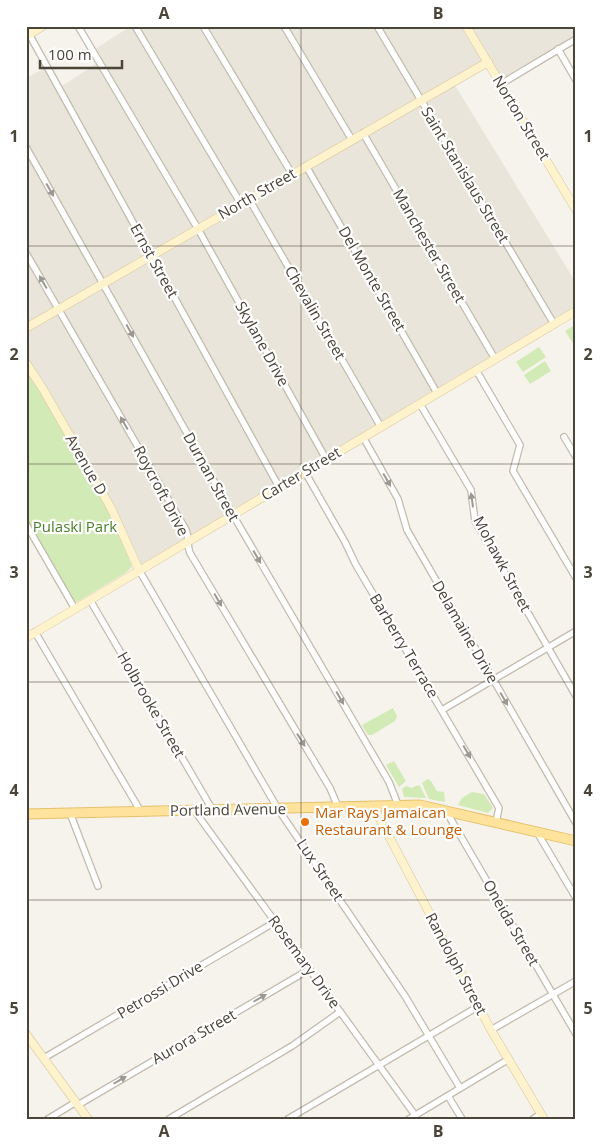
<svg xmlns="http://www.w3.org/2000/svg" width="602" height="1145" font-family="'Open Sans',sans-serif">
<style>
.residential{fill:#eae5da}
.green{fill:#d2eab5}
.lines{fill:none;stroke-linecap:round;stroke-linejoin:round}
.street-casing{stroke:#c2bbae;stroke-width:8}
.secondary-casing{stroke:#d6c79b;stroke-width:9}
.primary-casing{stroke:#e6c16a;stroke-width:11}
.street{stroke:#fff;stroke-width:5.5}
.secondary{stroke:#fff3cd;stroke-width:8}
.primary{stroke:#ffe39c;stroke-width:9}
.oneway{fill:#9c9892}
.grid{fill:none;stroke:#4b4439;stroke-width:1;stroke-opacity:0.55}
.food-dot{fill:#e8710a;stroke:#fff;stroke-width:2}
.labels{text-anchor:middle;stroke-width:4.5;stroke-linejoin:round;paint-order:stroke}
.street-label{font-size:15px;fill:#4b4439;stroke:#fff}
.park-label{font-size:15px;fill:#4a7f2a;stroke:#fff}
.food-label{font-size:15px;fill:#c56008;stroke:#fff;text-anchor:start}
.neatline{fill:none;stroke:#4b4439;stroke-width:2}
.grid-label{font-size:16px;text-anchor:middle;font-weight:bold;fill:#4b4439}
</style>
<rect width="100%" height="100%" fill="#f6f3ec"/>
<path class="residential" d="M131 26H461L479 56 487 61 469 30 474 26H576V39L501 84 488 62 453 82 576 283V311L139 570 26 369V78L47 67 59 88 99 62 92 51Z"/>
<g class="green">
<path d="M576 324V348L565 331Z"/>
<path d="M539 347 546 357 523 372 516 362Z"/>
<path d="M545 361 551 371 530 384 524 375Z"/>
<path d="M26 370 41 391 111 515 132 567 125 573 77 602 73 600 26 517Z"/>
<path d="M393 708 397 716 395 721 372 735H368L362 725Z"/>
<path d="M394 761 406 781 399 787 386 765Z"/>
<path d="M427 779 431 781 437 791 444 792 445 802 429 799 422 783Z"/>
<path d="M418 785 420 786 426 798 404 797 402 789 406 786 412 788Z"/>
<path d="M472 792 484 794 493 808 488 813 458 805 462 798Z"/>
</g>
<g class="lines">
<g class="street-casing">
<g id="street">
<path d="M78 26 198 229 326 459"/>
<path d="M135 26 241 204"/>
<path d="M203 26 292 174"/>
<path d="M284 26 352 140"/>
<path d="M377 26 554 324"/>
<path d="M29 34 279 487"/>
<path d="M558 49 576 80"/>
<path d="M501 84 576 39"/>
<path d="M363 133 495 359"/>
<path d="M26 147 233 515 389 782 398 805"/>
<path d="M306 166 437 393"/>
<path d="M249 199 381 427"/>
<path d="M26 253 186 530C189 538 187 545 190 553L330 788 338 807"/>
<path d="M476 370 520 445 513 471 576 578"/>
<path d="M420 404 471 490 475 521 576 696"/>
<path d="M363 437 398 499 407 530 576 823"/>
<path d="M564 437 576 457"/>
<path d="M305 472 345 542 356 565 499 808 496 822"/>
<path d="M26 524 75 609"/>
<path d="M139 570 278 809 405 996 460 1088"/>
<path d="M90 600 212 809"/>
<path d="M35 632 141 812"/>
<path d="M442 710 576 631"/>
<path d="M194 810 415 1115"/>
<path d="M446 811 576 1034"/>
<path d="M70 813 98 886"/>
<path d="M537 832 576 898"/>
<path d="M491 1030 576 981"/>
<path d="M44 1058 275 922"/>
<path d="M448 1096 462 1119"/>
<path d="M78 1105 310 969"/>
<path d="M48 1119 76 1102"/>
<path d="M169 1119 292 1046 340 1012"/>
<path d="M288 1119 479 1006"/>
<path d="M409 1119 509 1059"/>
<path d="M533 1119 541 1114"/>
</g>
</g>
<g class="secondary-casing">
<g id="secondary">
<path d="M466 26 576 210"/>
<path d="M26 36 43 26"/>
<path d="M26 328 488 62"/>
<path d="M26 363 43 389 111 508 139 570"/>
<path d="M26 638 576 311"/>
<path d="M373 806 491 1030 544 1119"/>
<path d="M26 1034 88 1119"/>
</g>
</g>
<g class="primary-casing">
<path id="primary" d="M26 814 420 805 576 841"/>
</g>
<use href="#street" class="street"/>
<use href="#secondary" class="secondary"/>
<use href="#primary" class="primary"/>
</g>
<defs><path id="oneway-solid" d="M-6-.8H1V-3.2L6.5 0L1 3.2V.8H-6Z" transform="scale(1.25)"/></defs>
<g class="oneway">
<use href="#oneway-solid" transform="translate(50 190) rotate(60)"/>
<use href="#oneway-solid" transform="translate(43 282) rotate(-120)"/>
<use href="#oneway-solid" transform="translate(130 331) rotate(61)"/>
<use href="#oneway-solid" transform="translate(124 423) rotate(-120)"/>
<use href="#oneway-solid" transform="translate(387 480) rotate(60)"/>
<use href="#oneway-solid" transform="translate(472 500) rotate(-98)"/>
<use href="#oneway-solid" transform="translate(257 557) rotate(60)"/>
<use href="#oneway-solid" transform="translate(218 600) rotate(60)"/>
<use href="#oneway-solid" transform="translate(340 698) rotate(60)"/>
<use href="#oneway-solid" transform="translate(504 699) rotate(60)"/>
<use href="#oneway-solid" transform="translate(301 740) rotate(58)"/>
<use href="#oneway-solid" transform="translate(467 752) rotate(60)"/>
<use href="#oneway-solid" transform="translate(260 998) rotate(-30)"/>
<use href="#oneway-solid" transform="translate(120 1080) rotate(-30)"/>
</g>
<path class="grid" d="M301 26V1119M26 246H576M26 464H576M26 682H576M26 900H576"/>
<circle class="food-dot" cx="305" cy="822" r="5"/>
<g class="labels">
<g class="street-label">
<text transform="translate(521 118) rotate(59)" y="5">Norton Street</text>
<text transform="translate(465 175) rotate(59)" y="5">Saint Stanislaus Street</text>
<text transform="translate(257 194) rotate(-30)" y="5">North Street</text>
<text transform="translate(429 246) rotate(60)" y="5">Manchester Street</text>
<text transform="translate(154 261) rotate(61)" y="5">Ernst Street</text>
<text transform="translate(372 279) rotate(60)" y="5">Del Monte Street</text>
<text transform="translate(315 313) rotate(60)" y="5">Chevalin Street</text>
<text transform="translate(262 344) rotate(61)" y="5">Skylane Drive</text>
<text transform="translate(86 465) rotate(60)" y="5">Avenue D</text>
<text transform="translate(301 474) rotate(-31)" y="5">Carter Street</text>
<text transform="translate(211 477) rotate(61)" y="5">Durnan Street</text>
<text transform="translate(161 491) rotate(62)" y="5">Roycroft Drive</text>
<text transform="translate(502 564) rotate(62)" y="5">Mohawk Street</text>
<text transform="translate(465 632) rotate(60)" y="5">Delamaine Drive</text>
<text transform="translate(404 646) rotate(59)" y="5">Barberry Terrace</text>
<text transform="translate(151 705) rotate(60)" y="5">Holbrooke Street</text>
<text transform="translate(228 810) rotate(-1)" y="5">Portland Avenue</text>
<text transform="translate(320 870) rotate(56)" y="5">Lux Street</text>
<text transform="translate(511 923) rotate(60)" y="5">Oneida Street</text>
<text transform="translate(304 962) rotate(54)" y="5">Rosemary Drive</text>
<text transform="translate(456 964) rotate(62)" y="5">Randolph Street</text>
<text transform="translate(160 990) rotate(-31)" y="5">Petrossi Drive</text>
<text transform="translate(194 1037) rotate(-30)" y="5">Aurora Street</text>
</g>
<g class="park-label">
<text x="75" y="532">Pulaski Park</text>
</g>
<g class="food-label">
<text x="315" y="818">Mar Rays Jamaican<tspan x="315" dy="17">Restaurant &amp; Lounge</tspan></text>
</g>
</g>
<rect width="602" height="1145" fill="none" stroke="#ffffff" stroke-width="55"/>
<path d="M40 60v8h82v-8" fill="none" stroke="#4b4439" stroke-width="2.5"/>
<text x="48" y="60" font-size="15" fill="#4b4439" stroke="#ffffff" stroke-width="4" paint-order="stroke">100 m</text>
<rect x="28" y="28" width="546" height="1090" class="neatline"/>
<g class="grid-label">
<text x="164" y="19">A</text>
<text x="438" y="19">B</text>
<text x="14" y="142">1</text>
<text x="588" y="142">1</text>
<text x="14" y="360">2</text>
<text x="588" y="360">2</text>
<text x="14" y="578">3</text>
<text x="588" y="578">3</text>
<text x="14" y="796">4</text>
<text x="588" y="796">4</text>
<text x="14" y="1014">5</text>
<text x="588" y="1014">5</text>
<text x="164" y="1137">A</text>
<text x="438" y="1137">B</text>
</g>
</svg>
